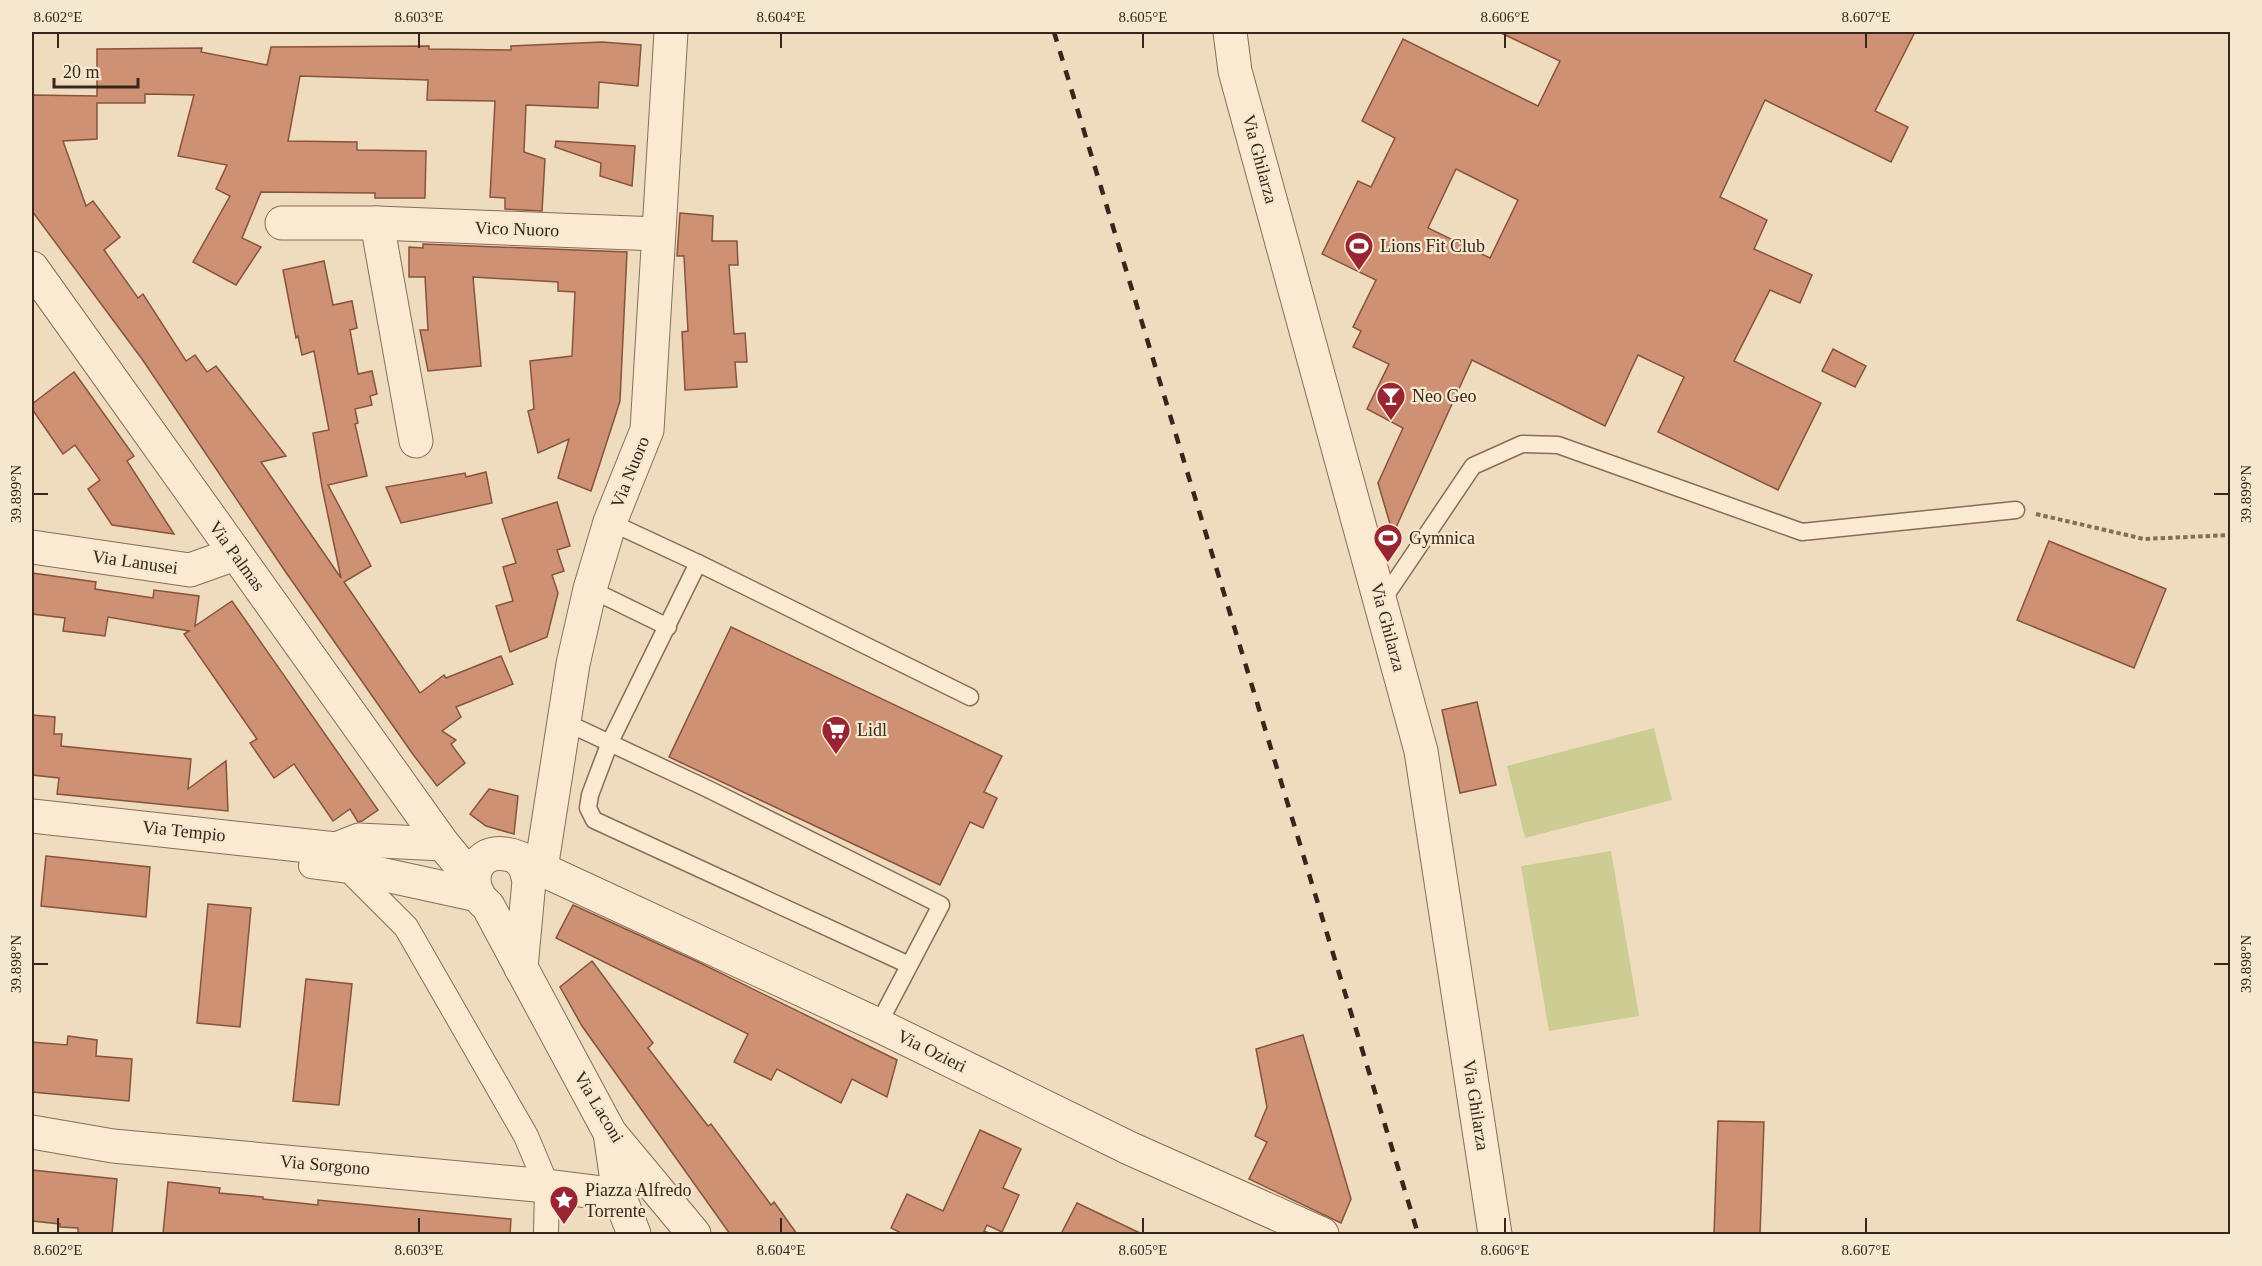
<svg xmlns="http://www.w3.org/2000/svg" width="2262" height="1266" font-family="Georgia,serif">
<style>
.green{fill:#cbcd93}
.building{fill:#ce9174;stroke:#88533c;stroke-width:1.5;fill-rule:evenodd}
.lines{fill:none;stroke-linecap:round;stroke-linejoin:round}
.service-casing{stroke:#886c57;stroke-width:19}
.pedestrian-casing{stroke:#886c57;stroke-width:26}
.minor-casing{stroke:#886c57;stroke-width:35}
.tertiary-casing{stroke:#886c57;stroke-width:35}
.path{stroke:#886c57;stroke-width:4;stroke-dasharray:4.5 3;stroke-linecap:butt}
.service{stroke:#faead2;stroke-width:16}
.pedestrian{stroke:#faead2;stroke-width:24}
.minor{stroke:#faead2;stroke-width:33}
.tertiary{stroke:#faead2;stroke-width:33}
.rail{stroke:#37261c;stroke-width:4.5;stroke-dasharray:10 10;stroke-linecap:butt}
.ticks{fill:none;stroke:#37261c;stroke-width:2}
.labels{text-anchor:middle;stroke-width:4.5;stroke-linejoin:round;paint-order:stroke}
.street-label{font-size:18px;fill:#37261c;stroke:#f6e7cf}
.poi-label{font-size:18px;fill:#37261c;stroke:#f6e7cf;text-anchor:start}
.neatline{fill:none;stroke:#37261c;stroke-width:2}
.ticks-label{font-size:15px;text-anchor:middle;fill:#37261c}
</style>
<rect width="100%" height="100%" fill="#efdcbf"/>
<g class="green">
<path d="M1654 728 1672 800 1525 838 1507 766Z"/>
<path d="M1611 851 1639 1016 1549 1031 1521 866Z"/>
</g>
<g class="building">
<path d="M1499 32H1915L1875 111 1908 127 1891 162 1765 100 1720 197 1767 220 1754 249 1812 275 1800 303 1770 290 1734 361 1821 403 1778 490 1658 432 1684 377 1638 355 1605 426 1472 360 1393 534 1378 483 1403 428 1367 409 1389 364 1353 347 1361 331 1353 327 1376 280 1322 254 1358 181 1371 187 1395 138 1362 121 1403 39 1538 106 1560 61ZM1456 169 1518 200 1490 258 1428 228Z"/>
<path d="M602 42 641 45 638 86 599 82 598 108 526 105 524 152 545 159 542 211 505 209V198L490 197 495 101 427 100 428 80 300 76 288 141 357 142V150L426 151 425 198H375V193L261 192 242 238 261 247 236 285 193 262 230 196 216 189 227 165 178 156 194 95 145 94V103H97V139L63 141 86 206 93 201 120 237 104 250 138 298 143 294 186 361 195 355 207 372 216 366 286 456 261 462 341 578 322 487 313 433 329 430 314 351 302 355 298 336 296 338 283 270 324 261 333 305 352 301 357 328 350 330 358 374 372 371 377 394 370 396 372 405 355 409 358 423 355 424 367 476 328 485 371 566 344 582 420 693 444 675 446 678 501 656 513 684 456 707 461 717 442 731 456 740 451 744 465 763 437 786 412 753 285 571 142 359 32 211V95L97 96V49L202 48 201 52 267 65 271 47 429 46V49L511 50V46Z"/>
<path d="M556 141 635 146 632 186 600 176 601 163 555 147Z"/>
<path d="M680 213 713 216 712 241H737L738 265H729L734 334 745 333 747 362H735L737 387 685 390 682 332 688 331 684 256H677Z"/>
<path d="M423 244 627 252 620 401 591 491 558 478 569 439 538 453 528 411 534 409 530 361 572 356 575 292 558 291V282L473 277 481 366 428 371 420 330H428L425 277H409V247L423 248Z"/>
<path d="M1833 349 1866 366 1855 387 1822 371Z"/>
<path d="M74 372 134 456 127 461 174 534 112 525 88 489 100 480 75 445 63 454 32 409V404Z"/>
<path d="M486 472 492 503 401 523 386 487 465 473 466 477Z"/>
<path d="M557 502 570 546 557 550 564 571 552 575 558 593 547 637 510 652 496 606 513 601 503 567 516 563 502 519Z"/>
<path d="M2049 541 2166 589 2134 668 2017 620Z"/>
<path d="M32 573 96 582 95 589 153 598 154 590 199 596 195 626 232 601 378 810 362 821 358 822 350 809 333 821 294 764 274 778 250 743 257 739 184 634 189 631 108 617 105 636 63 631 65 618 32 614Z"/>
<path d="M731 627 1002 756 984 792 997 798 983 828 970 822 940 885 669 757Z"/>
<path d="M1477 702 1496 785 1460 793 1442 710Z"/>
<path d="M32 715 55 717 54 734H62L61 746 191 759 188 789 226 761 228 811 57 794 59 778 32 775Z"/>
<path d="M489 789 518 796 514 834 486 826 470 814Z"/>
<path d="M46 856 150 867 146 917 41 906Z"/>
<path d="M208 904 251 908 240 1027 197 1023Z"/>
<path d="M573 905 698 962 897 1060 887 1097 852 1079 841 1103 777 1069 771 1080 734 1062 748 1034 556 938Z"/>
<path d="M592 961 653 1043 648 1048 708 1126 711 1124 771 1205 774 1202 797 1234H730L582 1026 560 987Z"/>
<path d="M306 979 352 984 339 1105 293 1101Z"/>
<path d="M1303 1035 1351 1199 1341 1223 1249 1179 1267 1142 1255 1136 1267 1107 1256 1049Z"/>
<path d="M68 1036 97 1040 96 1056 132 1059 129 1101 32 1092V1042L67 1045Z"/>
<path d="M1718 1121 1764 1122 1760 1234H1714Z"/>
<path d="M980 1130 1021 1149 1003 1188 1019 1195 1002 1232 987 1225 984 1231 991 1234H903L891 1228 907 1194 943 1211Z"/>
<path d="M32 1170 117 1179 112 1234H78V1228L60 1227V1224L32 1221Z"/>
<path d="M168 1182 220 1188 219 1193 263 1197V1199L318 1205V1200L511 1219 510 1234H163Z"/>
<path d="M1077 1203 1142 1234H1061Z"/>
</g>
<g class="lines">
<g class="service-casing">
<g id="service">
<path d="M610 522 698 563"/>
<path d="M590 589 668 627"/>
<path d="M1382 601 1473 466 1522 444 1558 445 1802 532 2016 510"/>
<path d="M565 722 708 789 941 905 878 1025"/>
<path d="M909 965 594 820 588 808 590 795 610 742 698 563 970 697"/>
</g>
</g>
<g class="pedestrian-casing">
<path id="pedestrian" d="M315 845 311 866 350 871 406 927 526 1136 547 1186 546 1234"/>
</g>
<g class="minor-casing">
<g id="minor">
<path d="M671 32 647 430 610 522 590 589 573 664 541 869 878 1025 1129 1148 1322 1234"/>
<path d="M1230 32 1235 71 1421 751 1495 1234"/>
<path d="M282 223H377L658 234"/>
<path d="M377 223 416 441"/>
<path d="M32 547 190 570 235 554"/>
<path d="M32 816 336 849 376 873 477 895"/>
<path d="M336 849 359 840 443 844"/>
<path d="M32 1132 113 1146 547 1186 619 1195"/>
</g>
</g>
<g class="tertiary-casing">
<g id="tertiary">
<path d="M32 268 443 844 473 880"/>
<path d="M529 881 541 869C530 864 518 855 505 854 472 849 464 888 488 906L610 1133 694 1234"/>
<path d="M521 968 529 881 525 866 521 862"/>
<path d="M610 1133 619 1195 634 1234"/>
</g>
</g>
<path class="path" d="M2036 514 2144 539 2230 535"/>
<use href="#service" class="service"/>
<use href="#pedestrian" class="pedestrian"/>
<use href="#minor" class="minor"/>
<use href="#tertiary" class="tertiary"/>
<path class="rail" d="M1054 32 1418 1234"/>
</g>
<path class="ticks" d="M58 33V48M419 33V48M781 33V48M1143 33V48M1505 33V48M1866 33V48M33 494H48M2214 494H2229M33 964H48M2214 964H2229M58 1218V1233M419 1218V1233M781 1218V1233M1143 1218V1233M1505 1218V1233M1866 1218V1233"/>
<defs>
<g id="stadium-pin" transform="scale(1.5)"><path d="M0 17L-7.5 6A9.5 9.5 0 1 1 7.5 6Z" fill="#982531" stroke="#f6e7cf"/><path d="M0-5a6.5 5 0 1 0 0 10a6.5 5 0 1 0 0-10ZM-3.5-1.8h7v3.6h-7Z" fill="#fff"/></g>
<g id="bar-pin" transform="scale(1.5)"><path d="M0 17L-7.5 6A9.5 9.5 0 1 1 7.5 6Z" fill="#982531" stroke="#f6e7cf"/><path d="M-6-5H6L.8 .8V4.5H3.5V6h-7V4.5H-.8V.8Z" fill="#fff"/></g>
<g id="supermarket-pin" transform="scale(1.5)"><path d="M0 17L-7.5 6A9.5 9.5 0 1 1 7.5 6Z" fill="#982531" stroke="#f6e7cf"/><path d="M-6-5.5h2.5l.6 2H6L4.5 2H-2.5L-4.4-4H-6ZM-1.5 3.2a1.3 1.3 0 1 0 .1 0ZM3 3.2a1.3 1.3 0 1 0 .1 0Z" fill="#fff"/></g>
<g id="sight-pin" transform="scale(1.5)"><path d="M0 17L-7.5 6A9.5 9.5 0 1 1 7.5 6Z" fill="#982531" stroke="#f6e7cf"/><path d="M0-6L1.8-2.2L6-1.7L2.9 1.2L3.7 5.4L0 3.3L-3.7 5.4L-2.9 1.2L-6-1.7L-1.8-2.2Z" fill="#fff"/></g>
</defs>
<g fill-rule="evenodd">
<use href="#stadium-pin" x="1359" y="246"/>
<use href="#bar-pin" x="1391" y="396"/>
<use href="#stadium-pin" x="1388" y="538"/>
<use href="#supermarket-pin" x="836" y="730"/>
<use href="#sight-pin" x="564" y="1200"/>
</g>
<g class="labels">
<g class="street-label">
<text transform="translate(1260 159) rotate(75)" y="6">Via Ghilarza</text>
<text transform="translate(517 229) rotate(2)" y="6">Vico Nuoro</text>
<text transform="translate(630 472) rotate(-68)" y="6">Via Nuoro</text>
<text transform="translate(237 556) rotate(54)" y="6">Via Palmas</text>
<text transform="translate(135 562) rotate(8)" y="6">Via Lanusei</text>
<text transform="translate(1388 627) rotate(75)" y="6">Via Ghilarza</text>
<text transform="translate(184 831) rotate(6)" y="6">Via Tempio</text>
<text transform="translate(932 1051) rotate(26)" y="6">Via Ozieri</text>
<text transform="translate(1476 1105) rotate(81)" y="6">Via Ghilarza</text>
<text transform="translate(599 1107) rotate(59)" y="6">Via Laconi</text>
<text transform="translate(325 1165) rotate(5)" y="6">Via Sorgono</text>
</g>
<g class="poi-label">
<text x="1380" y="252">Lions Fit Club</text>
<text x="1412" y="402">Neo Geo</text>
<text x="1409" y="544">Gymnica</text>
<text x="857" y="736">Lidl</text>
<text x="585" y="1196">Piazza Alfredo<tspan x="585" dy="21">Torrente</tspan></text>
</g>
</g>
<rect width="2262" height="1266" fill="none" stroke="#f6e7cf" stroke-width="66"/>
<path d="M54 78v9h84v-9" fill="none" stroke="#37261c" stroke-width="3"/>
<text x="63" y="78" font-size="18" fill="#37261c" stroke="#f6e7cf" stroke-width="4.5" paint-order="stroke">20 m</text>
<rect x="33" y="33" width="2196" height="1200" class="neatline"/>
<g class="ticks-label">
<text x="58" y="22">8.602°E</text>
<text x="419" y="22">8.603°E</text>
<text x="781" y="22">8.604°E</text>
<text x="1143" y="22">8.605°E</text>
<text x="1505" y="22">8.606°E</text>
<text x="1866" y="22">8.607°E</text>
<text transform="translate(16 494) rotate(-90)" y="5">39.899°N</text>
<text transform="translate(2246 494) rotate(-90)" y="5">39.899°N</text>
<text transform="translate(16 964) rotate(-90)" y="5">39.898°N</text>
<text transform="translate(2246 964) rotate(-90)" y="5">39.898°N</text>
<text x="58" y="1255">8.602°E</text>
<text x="419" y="1255">8.603°E</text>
<text x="781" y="1255">8.604°E</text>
<text x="1143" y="1255">8.605°E</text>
<text x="1505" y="1255">8.606°E</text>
<text x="1866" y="1255">8.607°E</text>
</g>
</svg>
